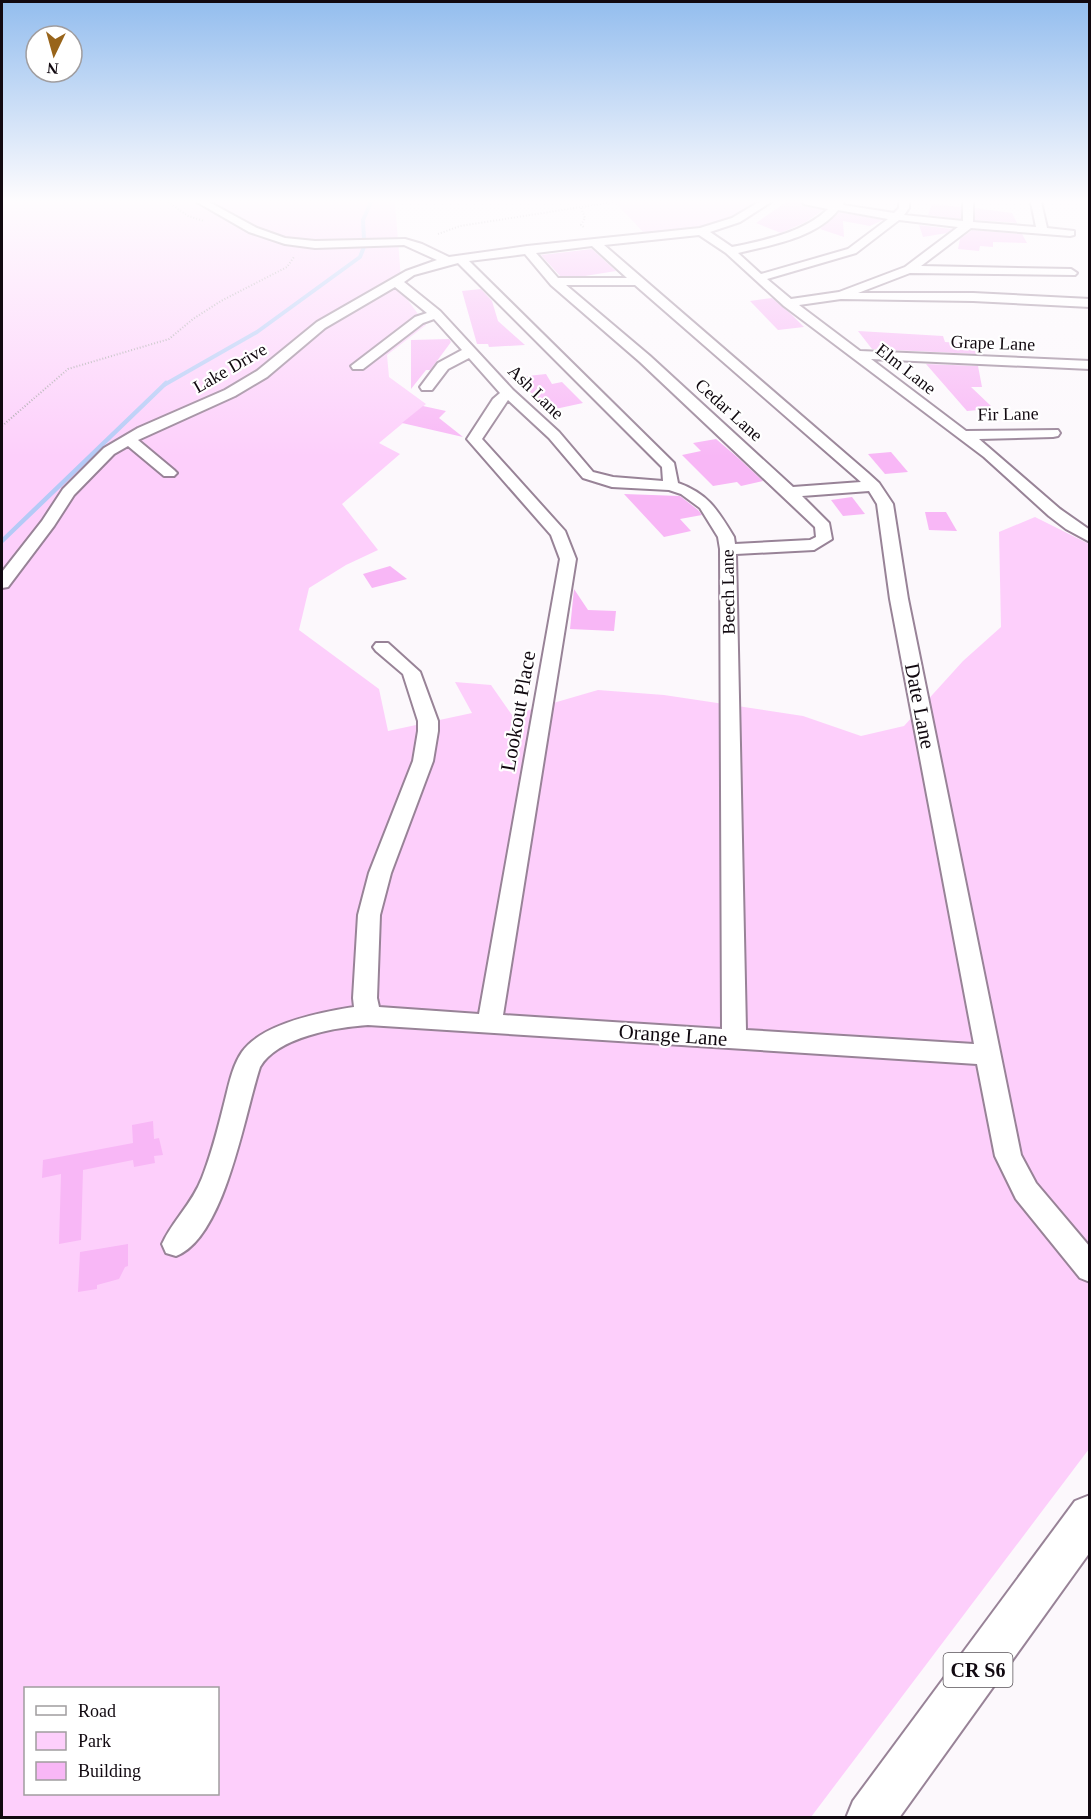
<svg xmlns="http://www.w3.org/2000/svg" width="1091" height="1819" font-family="Georgia,serif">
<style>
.green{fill:#fdcffb;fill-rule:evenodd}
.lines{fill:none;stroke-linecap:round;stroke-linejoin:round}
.stream-far1{stroke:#b4caf6;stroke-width:4}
.stream{stroke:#b4caf6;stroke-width:4.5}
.building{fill:#f8b7f6}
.minor-casing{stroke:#988397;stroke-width:4}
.major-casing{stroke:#988397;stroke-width:4}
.path{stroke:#aba6ab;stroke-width:2;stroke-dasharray:1 2;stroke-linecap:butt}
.minor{fill:#fff;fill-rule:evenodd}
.major{fill:#fff;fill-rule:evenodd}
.labels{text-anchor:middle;stroke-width:4.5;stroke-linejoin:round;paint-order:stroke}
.far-street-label{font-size:18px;fill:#110910;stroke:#fff}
.shield{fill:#fff;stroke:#585358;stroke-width:1.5}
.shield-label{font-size:20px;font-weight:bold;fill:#110910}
.street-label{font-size:21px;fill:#110910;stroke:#fff}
</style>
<rect width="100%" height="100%" fill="#fcf8fc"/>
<g class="green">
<path d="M2 202H395L402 292 426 325 387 355 389 377 426 404 379 443 400 454 342 504 378 550 346 565 309 588 299 630 379 689 388 731 472 713 455 682 491 685 512 715 598 690 664 695 803 716 861 736 904 726 963 661 1001 627 999 532 1035 517 1089 544V1449L811 1817 2 1818ZM26 1688H218V1794H26Z"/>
<path d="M615 202H766C724 230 693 229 645 234Z"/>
</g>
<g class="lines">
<g class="stream-far1">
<path d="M364 239 363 220 371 202"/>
<path d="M164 385 257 332 360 257 364 247"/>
</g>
<path class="stream" d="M2 541 166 383"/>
</g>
<g class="building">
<path d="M786 202H801L804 206 823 210 806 222 781 233 756 223Z"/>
<path d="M932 204 961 207V219L928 215Z"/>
<path d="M975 208 1012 213 1017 223 975 220Z"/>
<path d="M839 212 883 220 870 226 843 221 844 237 820 229Z"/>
<path d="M919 225 952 229 947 233 923 237Z"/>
<path d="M972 230 1022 234 1027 243 993 242V247L980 246 979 251 958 249 960 239Z"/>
<path d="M592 249 616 271 585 276H560L541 255Z"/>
<path d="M481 289 492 301 498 321 525 345 489 347 488 344H477L462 291Z"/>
<path d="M772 298 791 314 804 327 778 330 750 301Z"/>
<path d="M858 331 943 336 945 342 974 344 976 354 872 349Z"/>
<path d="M449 339 451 342 437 361 430 370H426L411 389V340Z"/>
<path d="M926 364 978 366 982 387H971L991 406 988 407 989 409 967 411Z"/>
<path d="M546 374 552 384 562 382 583 403 546 411 518 377Z"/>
<path d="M423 406 446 411 439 418 463 437 402 423Z"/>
<path d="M716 439 736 456 763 481 741 486 737 482 713 486 682 455 701 451 693 443Z"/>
<path d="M891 452 908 472 885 474 868 454Z"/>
<path d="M624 494 680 496 698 510 702 515 680 519 691 531 664 537Z"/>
<path d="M852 497 865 514 843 516 831 500Z"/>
<path d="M925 512H946L957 531 929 530Z"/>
<path d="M390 566 407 579 372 588 363 574Z"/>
<path d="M574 589 588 610 616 611 614 631 570 629Z"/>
<path d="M153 1121 154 1139 159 1138 163 1155 154 1156 155 1163 134 1167 133 1160 83 1170 81 1240 59 1244 61 1174 42 1178 43 1160 133 1143 132 1125Z"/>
<path d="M128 1244V1266L125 1267 119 1279 97 1285V1289L78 1292 80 1252Z"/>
</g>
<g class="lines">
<g class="minor-casing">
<path id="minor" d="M197 202H209L257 228 285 238 315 241 405 239 422 244 449 257 527 246 700 228 732 218 759 202H771L740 222 710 232 732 247C765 240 803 233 828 209L804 204 803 202H844L843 205 894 213 899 208V202H909V208L904 215 963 221V202H973V222L1036 227 1031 202H1041L1047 228 1074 231V235L1070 236 971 228 921 266 1071 269 1077 273 1075 275 910 273 858 293H973L1090 299V307L973 301 841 299 799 305 860 351 1090 361V369L871 359 966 431 1058 430 1060 433 1058 436 1053 437 979 439 1060 509 1090 530V542L1066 529 1049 516 984 457 784 306 726 253 699 235 604 245 868 473 879 483 893 504 908 599 1021 1155 1036 1183 1090 1247V1282L1080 1278 1016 1199 995 1156 977 1064 368 1025C337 1027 277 1037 260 1067 245 1112 225 1238 176 1256L166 1253 162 1244C173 1220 192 1204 202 1178 211 1155 217 1132 223 1108 228 1090 231 1068 242 1052 262 1023 322 1012 354 1007L353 998 358 915 369 873 413 761 418 731V721L403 674 376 651 373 647 376 643H388L420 672 438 721V731L433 761 391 873 380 915 377 998 379 1007 479 1014 560 559 551 535 467 439 493 399 500 393 469 358 448 369 432 390H422L420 387 438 363 462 350 434 319 423 323 363 369H353L351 366 415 317 427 313 395 287 325 328 267 377 235 396 138 440 174 470 177 473 174 476H164L128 446 114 454 74 495 54 526 8 587 2 588V572L42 521 63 489 104 448 138 428 225 390 257 371 317 322 406 271 437 260 404 245 315 248 285 244 249 232ZM838 210 888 219 848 249 761 274 738 253C771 245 816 238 838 210ZM899 220 958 227 905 267 839 292 791 299 767 279 856 253ZM592 246 627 278H558L536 253ZM525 254 551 285 640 362 815 527 816 537 810 540 735 544 734 537C718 511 709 494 678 483L674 463 469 261ZM458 263 662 467 663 481 613 477 593 472 559 432 513 390 440 311 404 282 414 275ZM566 285H635L861 482 793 487 650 356ZM508 400 549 438 583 478 612 487 669 490 681 494 700 508 718 537 720 549 722 1029 503 1015 576 559 565 531 482 439ZM869 491 877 504 890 599 974 1044 746 1030 736 554 814 550 832 539 829 523 802 496Z"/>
</g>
<g class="major-casing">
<path id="major" d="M1090 1495V1552L899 1818H846L853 1801 1075 1501Z"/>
</g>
<g class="path">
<path d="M168 202 188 216 204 221"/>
<path d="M581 208 585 218 581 225 585 228"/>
<path d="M438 234 460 226 613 202"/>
<path d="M2 426 68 369 169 339 193 319 221 301 287 267 294 257"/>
</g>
<use href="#minor" class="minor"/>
<use href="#major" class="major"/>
</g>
<linearGradient id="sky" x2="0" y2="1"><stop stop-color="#93bdee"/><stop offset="0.44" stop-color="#fefcfe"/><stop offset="1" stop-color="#fefcfe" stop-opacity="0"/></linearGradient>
<rect width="1091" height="457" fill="url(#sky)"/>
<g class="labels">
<g class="far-street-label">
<text transform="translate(993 343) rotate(2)" y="6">Grape Lane</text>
<text transform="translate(230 368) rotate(-30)" y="6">Lake Drive</text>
<text transform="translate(906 369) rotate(38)" y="6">Elm Lane</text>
<text transform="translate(536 392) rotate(44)" y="6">Ash Lane</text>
<text transform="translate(729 410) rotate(42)" y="6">Cedar Lane</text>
<text transform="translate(1008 414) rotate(-1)" y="6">Fir Lane</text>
<text transform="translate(728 592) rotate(-91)" y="6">Beech Lane</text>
</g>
<rect class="shield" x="943.5" y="1653" width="69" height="34" rx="4.5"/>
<g class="shield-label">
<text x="978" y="1677">CR S6</text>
</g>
<g class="street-label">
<text transform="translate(920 706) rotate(79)" y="7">Date Lane</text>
<text transform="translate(518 711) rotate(-80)" y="7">Lookout Place</text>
<text transform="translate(673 1035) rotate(4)" y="7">Orange Lane</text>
</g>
</g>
<rect width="1091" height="1819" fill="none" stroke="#110910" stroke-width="6"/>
<rect x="24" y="1687" width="195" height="108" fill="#ffffff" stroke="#a09d9f" stroke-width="1.5"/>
<rect x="36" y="1706" width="30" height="9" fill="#ffffff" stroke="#a09d9f" stroke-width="1.5"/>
<text x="78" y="1717" font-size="18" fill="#110910">Road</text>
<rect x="36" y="1732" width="30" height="18" fill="#fdcffb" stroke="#a09d9f" stroke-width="1.5"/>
<text x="78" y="1747" font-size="18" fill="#110910">Park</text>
<rect x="36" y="1762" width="30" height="18" fill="#f8b7f6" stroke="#a09d9f" stroke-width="1.5"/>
<text x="78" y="1777" font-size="18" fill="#110910">Building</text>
<g transform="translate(54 54) rotate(185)"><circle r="28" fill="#ffffff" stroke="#a09d9f" stroke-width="1.5"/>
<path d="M0-4.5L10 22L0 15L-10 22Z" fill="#98641a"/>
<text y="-9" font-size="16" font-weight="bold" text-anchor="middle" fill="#110910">N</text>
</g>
</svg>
